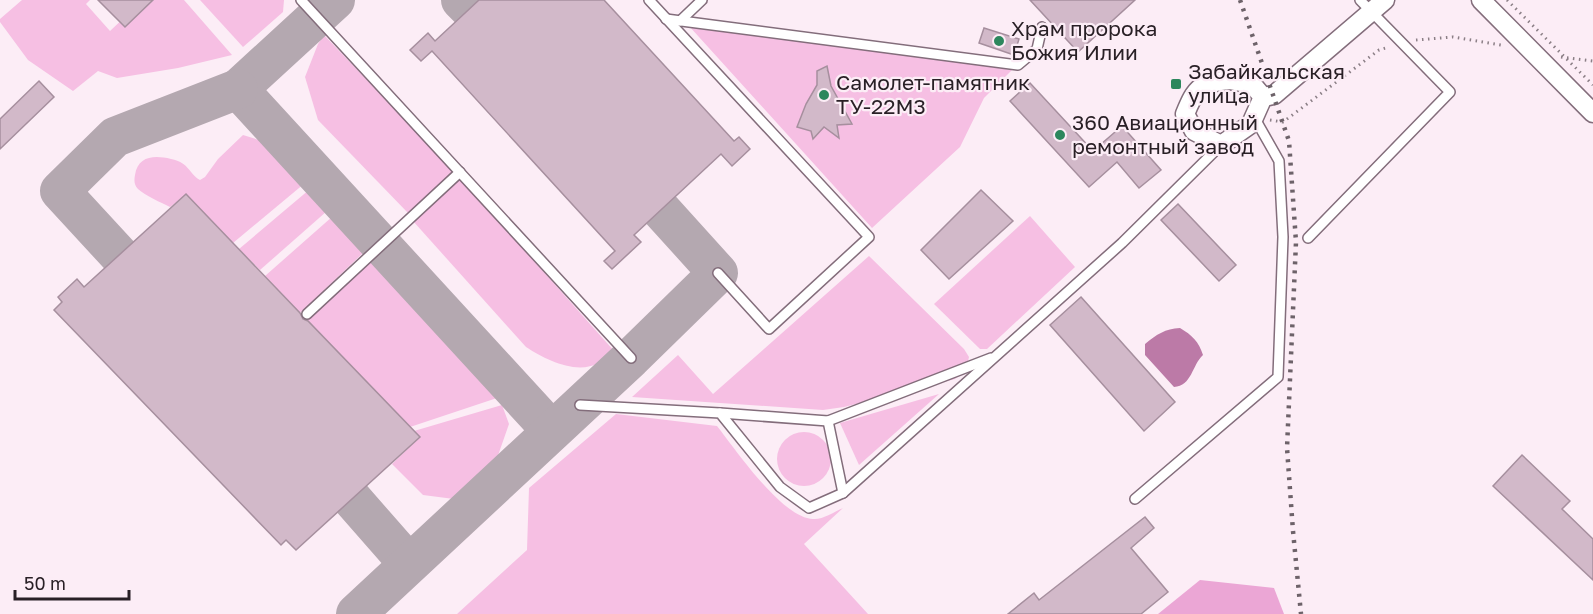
<svg xmlns="http://www.w3.org/2000/svg" width="1593" height="614" font-family="'Golos Text',sans-serif">
<style>
.green{fill:#f6bfe3}
.forest{fill:#eba6d5}
.water{fill:#bc7aa7}
.lines{fill:none;stroke-linecap:round;stroke-linejoin:round}
.taxiway{stroke:#b4a8b0;stroke-width:40}
.building{fill:#d2b9c9;stroke:#a68f9e;stroke-width:1.5}
.lane-casing{stroke:#836d7b;stroke-width:12}
.street-casing{stroke:#836d7b;stroke-width:21}
.path{stroke:#8b7f86;stroke-width:3;stroke-dasharray:1.5 4.5;stroke-linecap:butt}
.lane{stroke:#fff;stroke-width:9}
.street{stroke:#fff;stroke-width:18}
.rail{stroke:#6d6269;stroke-width:4.5;stroke-dasharray:3 6;stroke-linecap:butt}
.poi-dot{fill:#2c875d;stroke:#fcedf6;stroke-width:2}
.labels{text-anchor:middle;stroke-width:4.5;stroke-linejoin:round;paint-order:stroke}
.poi-label{font-size:21px;fill:#292026;stroke:#fcedf6;text-anchor:start}
</style>
<rect width="100%" height="100%" fill="#fcedf6"/>
<g class="green">
<path d="M22 0H90L86 4 110 31 143 0H184L232 55 178 68 117 78 98 71 73 91 28 60 0 22V19Z"/>
<path d="M200 0H284L283 12 243 47Z"/>
<path d="M689 26 1012 70 984 98 960 147 872 228Z"/>
<path d="M324 35 455 172 409 214 318 120 305 77 318 44Z"/>
<path d="M243 135 284 148 311 178 233 243 187 195 170 207C162 203 144 195 138 189 134 185 134 180 135 175 138 156 154 155 171 159 190 163 188 173 200 180L205 177 218 159Z"/>
<path d="M460 178 615 352C610 356 604 360 599 363 576 375 546 360 526 347L413 221Z"/>
<path d="M316 184 335 204 260 270 239 249Z"/>
<path d="M341 209 368 240 363 245V253L300 313 265 276Z"/>
<path d="M1030 216 1075 267 987 349H980L934 304Z"/>
<path d="M869 256 964 349 969 357 966 370 955 379 844 407 823 410 632 397 678 355 713 394Z"/>
<path d="M384 257 496 383 500 397 410 427 306 319 367 260 377 262Z"/>
<path d="M939 394 859 465 840 423Z"/>
<path d="M502 405 509 424 495 464 454 499 423 495 392 464 420 437 414 431Z"/>
<path d="M616 414 717 426C736 450 782 518 813 519 822 520 834 512 843 508L804 544 868 614H457L527 550 529 488Z"/>
<circle cx="804" cy="459" r="27"/>
</g>
<path class="forest" d="M1200 580 1274 588 1284 614H1158Z"/>
<path class="water" d="M1180 328C1192 335 1199 342 1203 355 1192 365 1192 386 1174 387L1145 355V344C1157 334 1165 329 1180 328Z"/>
<g class="lines">
<g class="taxiway">
<path d="M335 0 238 89 552 431"/>
<path d="M461 0 470 9"/>
<path d="M119 255 60 191 115 137 238 89"/>
<path d="M352 499 409 564"/>
<path d="M356 614 631 358 718 273 661 210"/>
</g>
</g>
<g class="building">
<path d="M98 0H153L125 27Z"/>
<path d="M479 0H604L734 141 739 137 750 149 732 166 721 154 634 235 641 242 612 269 604 261 615 251 432 51 421 61 410 50 428 33 435 41Z"/>
<path d="M1030 0H1135L1078 52Z"/>
<path d="M984 28 1019 39 1014 55 979 43Z"/>
<path d="M827 66 831 86 852 124 837 125 839 138 824 127 813 139 811 131 797 127 806 104 817 85V71Z"/>
<path d="M39 81 54 97 0 149V119Z"/>
<path d="M1030 83 1093 151 1122 126 1161 170 1139 188 1117 162 1089 187 1010 101Z"/>
<path d="M981 190 1013 221 949 279 921 250Z"/>
<path d="M186 194 300 313 303 319 308 321 420 437 296 550 286 540 281 545 54 310 62 302 58 297 77 279 84 287Z"/>
<path d="M1178 204 1236 265 1219 281 1161 220Z"/>
<path d="M1081 297 1175 402 1144 431 1050 325Z"/>
<path d="M1522 455 1570 501 1562 509 1593 539V580L1493 486Z"/>
<path d="M1145 517 1154 528 1131 548 1168 592 1141 614H1008L1034 593 1039 600Z"/>
</g>
<g class="lines">
<g class="lane-casing">
<g id="lane">
<path d="M301 0 631 358"/>
<path d="M649 0 869 237 769 329 718 273"/>
<path d="M666 19 1018 65 1037 49 1042 27"/>
<path d="M680 21 702 0"/>
<path d="M1308 238 1450 92 1360 0"/>
<path d="M307 314 460 172"/>
<path d="M580 405 720 413 780 487 809 508 843 493 1122 243 1221 145"/>
<path d="M720 413 828 421 991 358"/>
<path d="M828 421 843 493"/>
<path d="M1135 499 1278 377 1283 237 1279 161 1254 117"/>
</g>
</g>
<g class="street-casing">
<g id="street">
<path d="M1481 0 1593 113"/>
<path d="M1229 80 1252 84 1263 97 1251 124 1221 145 1194 131 1185 114C1196 87 1200 83 1229 80Z"/>
<path d="M1263 97 1274 95 1385 0"/>
</g>
</g>
<g class="path">
<path d="M1507 0 1593 85"/>
<path d="M1416 40 1453 37 1501 45"/>
<path d="M1561 57 1593 61"/>
<path d="M1270 120 1283 122 1379 50 1389 47"/>
</g>
<use href="#lane" class="lane"/>
<use href="#street" class="street"/>
<path class="rail" d="M1240 0 1289 141 1296 242 1287 448 1293 531 1301 614"/>
</g>
<g class="poi-dot">
<circle cx="999" cy="41" r="6"/>
<rect x="1170" y="78" width="12" height="12" rx="3"/>
<circle cx="824" cy="95" r="6"/>
<circle cx="1060" cy="135" r="6"/>
</g>
<g class="labels">
<g class="poi-label">
<text x="1011" y="36">Храм пророка<tspan x="1011" dy="24">Божия Илии</tspan></text>
<text x="1188" y="79">Забайкальская<tspan x="1188" dy="24">улица</tspan></text>
<text x="836" y="90">Самолет-памятник<tspan x="836" dy="24">ТУ-22М3</tspan></text>
<text x="1072" y="130">360 Авиационный<tspan x="1072" dy="24">ремонтный завод</tspan></text>
</g>
</g>
<path d="M15 590v9h114v-9" fill="none" stroke="#292026" stroke-width="3"/>
<text x="24" y="590" font-size="18" fill="#292026" stroke="#fcedf6" stroke-width="4.5" paint-order="stroke">50 m</text>
</svg>
